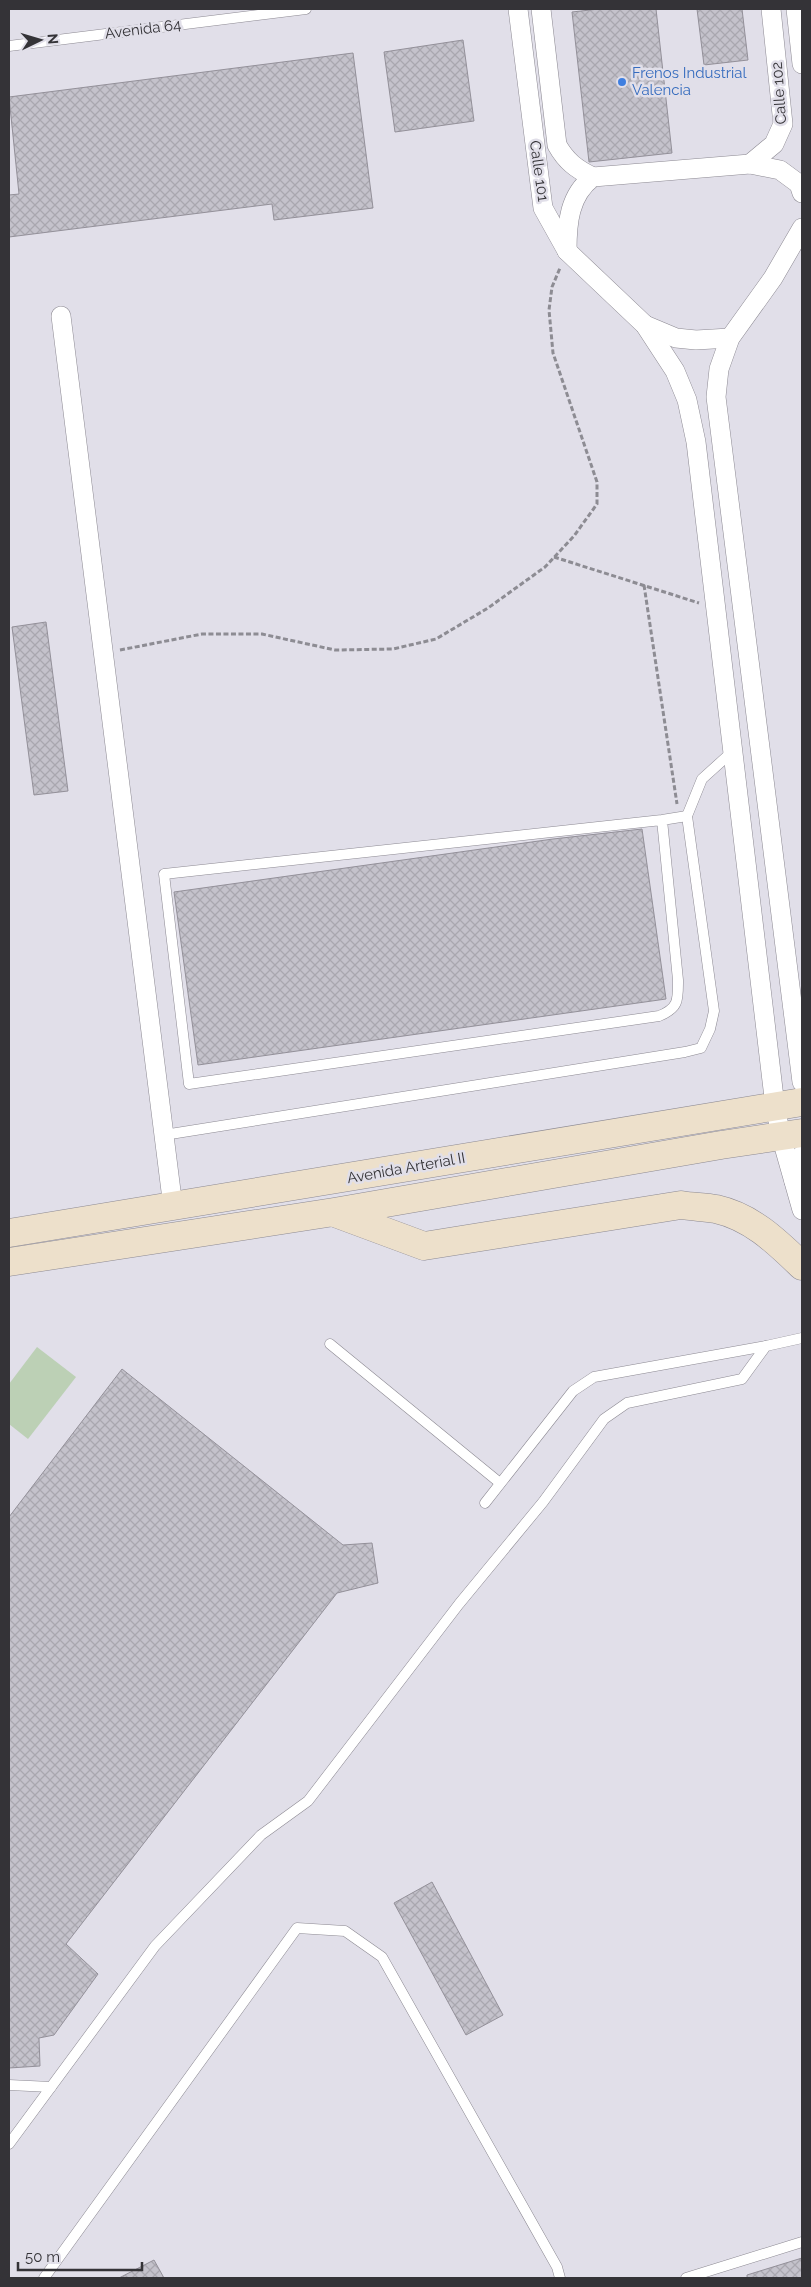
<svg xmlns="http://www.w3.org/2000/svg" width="811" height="2287" font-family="Raleway,sans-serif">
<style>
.green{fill:#bcd0b5}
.building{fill:url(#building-cross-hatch);stroke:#939099}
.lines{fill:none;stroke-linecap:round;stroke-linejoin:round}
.lane-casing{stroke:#8c8992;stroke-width:11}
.street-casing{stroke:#8c8992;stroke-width:20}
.secondary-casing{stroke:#8c8992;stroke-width:29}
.path{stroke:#8d8c93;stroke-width:3;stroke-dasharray:5 2.5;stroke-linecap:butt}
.lane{stroke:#fff;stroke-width:10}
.street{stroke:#fff;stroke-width:19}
.secondary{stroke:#ede0cb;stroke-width:28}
.shop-dot{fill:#3f7fe0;stroke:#e1dfe9;stroke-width:2}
.labels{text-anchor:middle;stroke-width:5;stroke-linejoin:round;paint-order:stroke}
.street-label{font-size:15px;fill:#343337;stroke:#e1dfe9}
.shop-label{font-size:15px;fill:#366cbe;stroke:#e1dfe9;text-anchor:start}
</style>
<defs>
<pattern id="building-cross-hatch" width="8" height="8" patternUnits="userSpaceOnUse" patternTransform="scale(1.25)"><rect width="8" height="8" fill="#c4c2cb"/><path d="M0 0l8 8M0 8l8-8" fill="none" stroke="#a9a7af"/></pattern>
</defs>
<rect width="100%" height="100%" fill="#e1dfe9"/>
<path class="green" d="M37 1347 76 1377 28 1439 9 1424V1384Z"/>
<g class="building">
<path d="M599 9H656L672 153 589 162 572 12Z"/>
<path d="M697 9H742L748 60 704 65Z"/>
<path d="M463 40 474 121 395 132 384 52Z"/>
<path d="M353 53 373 208 274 220 272 204 9 237V195L19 194 9 97Z"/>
<path d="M46 622 68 791 34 795 12 627Z"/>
<path d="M642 829 666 999 198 1065 174 892 553 839Z"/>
<path d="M122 1369 343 1545 372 1543 378 1583 337 1593 66 1944 98 1974 54 2035 39 2038 40 2066 9 2068V1517Z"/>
<path d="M432 1882 503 2015 466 2035 394 1903Z"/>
<path d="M802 2258V2278H747V2275Z"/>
<path d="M154 2260 164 2278H119Z"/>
</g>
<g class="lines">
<g class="lane-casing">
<g id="lane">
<path d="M9 46 306 9"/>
<path d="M662 820 678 980C678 1000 679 1008 659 1016L189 1084 164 874 662 820 687 816"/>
<path d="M164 1135 685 1052 701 1048 710 1029 714 1011 687 816 702 779 733 751"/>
<path d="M330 1344 500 1483"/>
<path d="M485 1503 573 1391 594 1377 766 1346"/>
<path d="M9 2085 51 2087"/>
<path d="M9 2144 155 1946 261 1835 308 1801 459 1604 543 1502 604 1419 627 1403 742 1379 766 1346 802 1338"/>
<path d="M44 2278 297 1928 345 1931 382 1957 557 2267 560 2278"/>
<path d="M686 2278 802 2242"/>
</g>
</g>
<g class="street-casing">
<g id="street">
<path d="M518 9 543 208 567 251 645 325 675 371 687 400 696 442 775 1106 781 1136 802 1210"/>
<path d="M541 9 557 145C566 161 576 169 593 177"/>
<path d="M796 9 802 64"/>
<path d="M750 164 774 144 783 124 771 9"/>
<path d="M802 228 773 278 730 338 719 369 716 397 802 1082"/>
<path d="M567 251C567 223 569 195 593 177L750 164 780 170 799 184 802 193"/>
<path d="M61 316 173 1207"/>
<path d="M645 325 676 338 696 340 730 338"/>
<path d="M794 1181 802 1155"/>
</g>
</g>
<g class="secondary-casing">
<g id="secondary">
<path d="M335 1213 424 1246 681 1205C693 1207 705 1207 716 1209 752 1217 777 1242 802 1266"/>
<path d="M9 1233 802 1102"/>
<path d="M9 1262 334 1212 721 1145 802 1133"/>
</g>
</g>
<g class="path">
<path d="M554 557 699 603"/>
<path d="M644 585 677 804"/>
<path d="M120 650 202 634H262L335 650 393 649 436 639 488 608 545 567 574 536 597 504V482L553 353 549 310 552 287 560 268"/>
</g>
<use href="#lane" class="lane"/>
<use href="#street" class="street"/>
<use href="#secondary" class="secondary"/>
</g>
<circle class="shop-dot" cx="622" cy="82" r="5"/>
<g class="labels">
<g class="street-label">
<text transform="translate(143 29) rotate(-7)" y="5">Avenida 64</text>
<text transform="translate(779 93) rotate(-94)" y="5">Calle 102</text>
<text transform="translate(539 171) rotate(82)" y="5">Calle 101</text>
<text transform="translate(406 1168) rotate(-10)" y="5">Avenida Arterial II</text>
</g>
<g class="shop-label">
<text x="632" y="78">Frenos Industrial<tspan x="632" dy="17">Valencia</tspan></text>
</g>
</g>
<rect width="811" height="2287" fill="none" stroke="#343337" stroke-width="20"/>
<g transform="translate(40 40) rotate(85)" stroke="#e1dfe9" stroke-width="4" paint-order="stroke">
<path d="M0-4L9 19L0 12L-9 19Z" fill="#343337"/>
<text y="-8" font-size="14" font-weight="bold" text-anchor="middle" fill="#343337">N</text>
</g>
<path d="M18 2262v8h124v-8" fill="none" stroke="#343337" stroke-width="2.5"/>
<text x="25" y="2262" font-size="15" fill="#343337" stroke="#e1dfe9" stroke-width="4" paint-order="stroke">50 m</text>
</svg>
